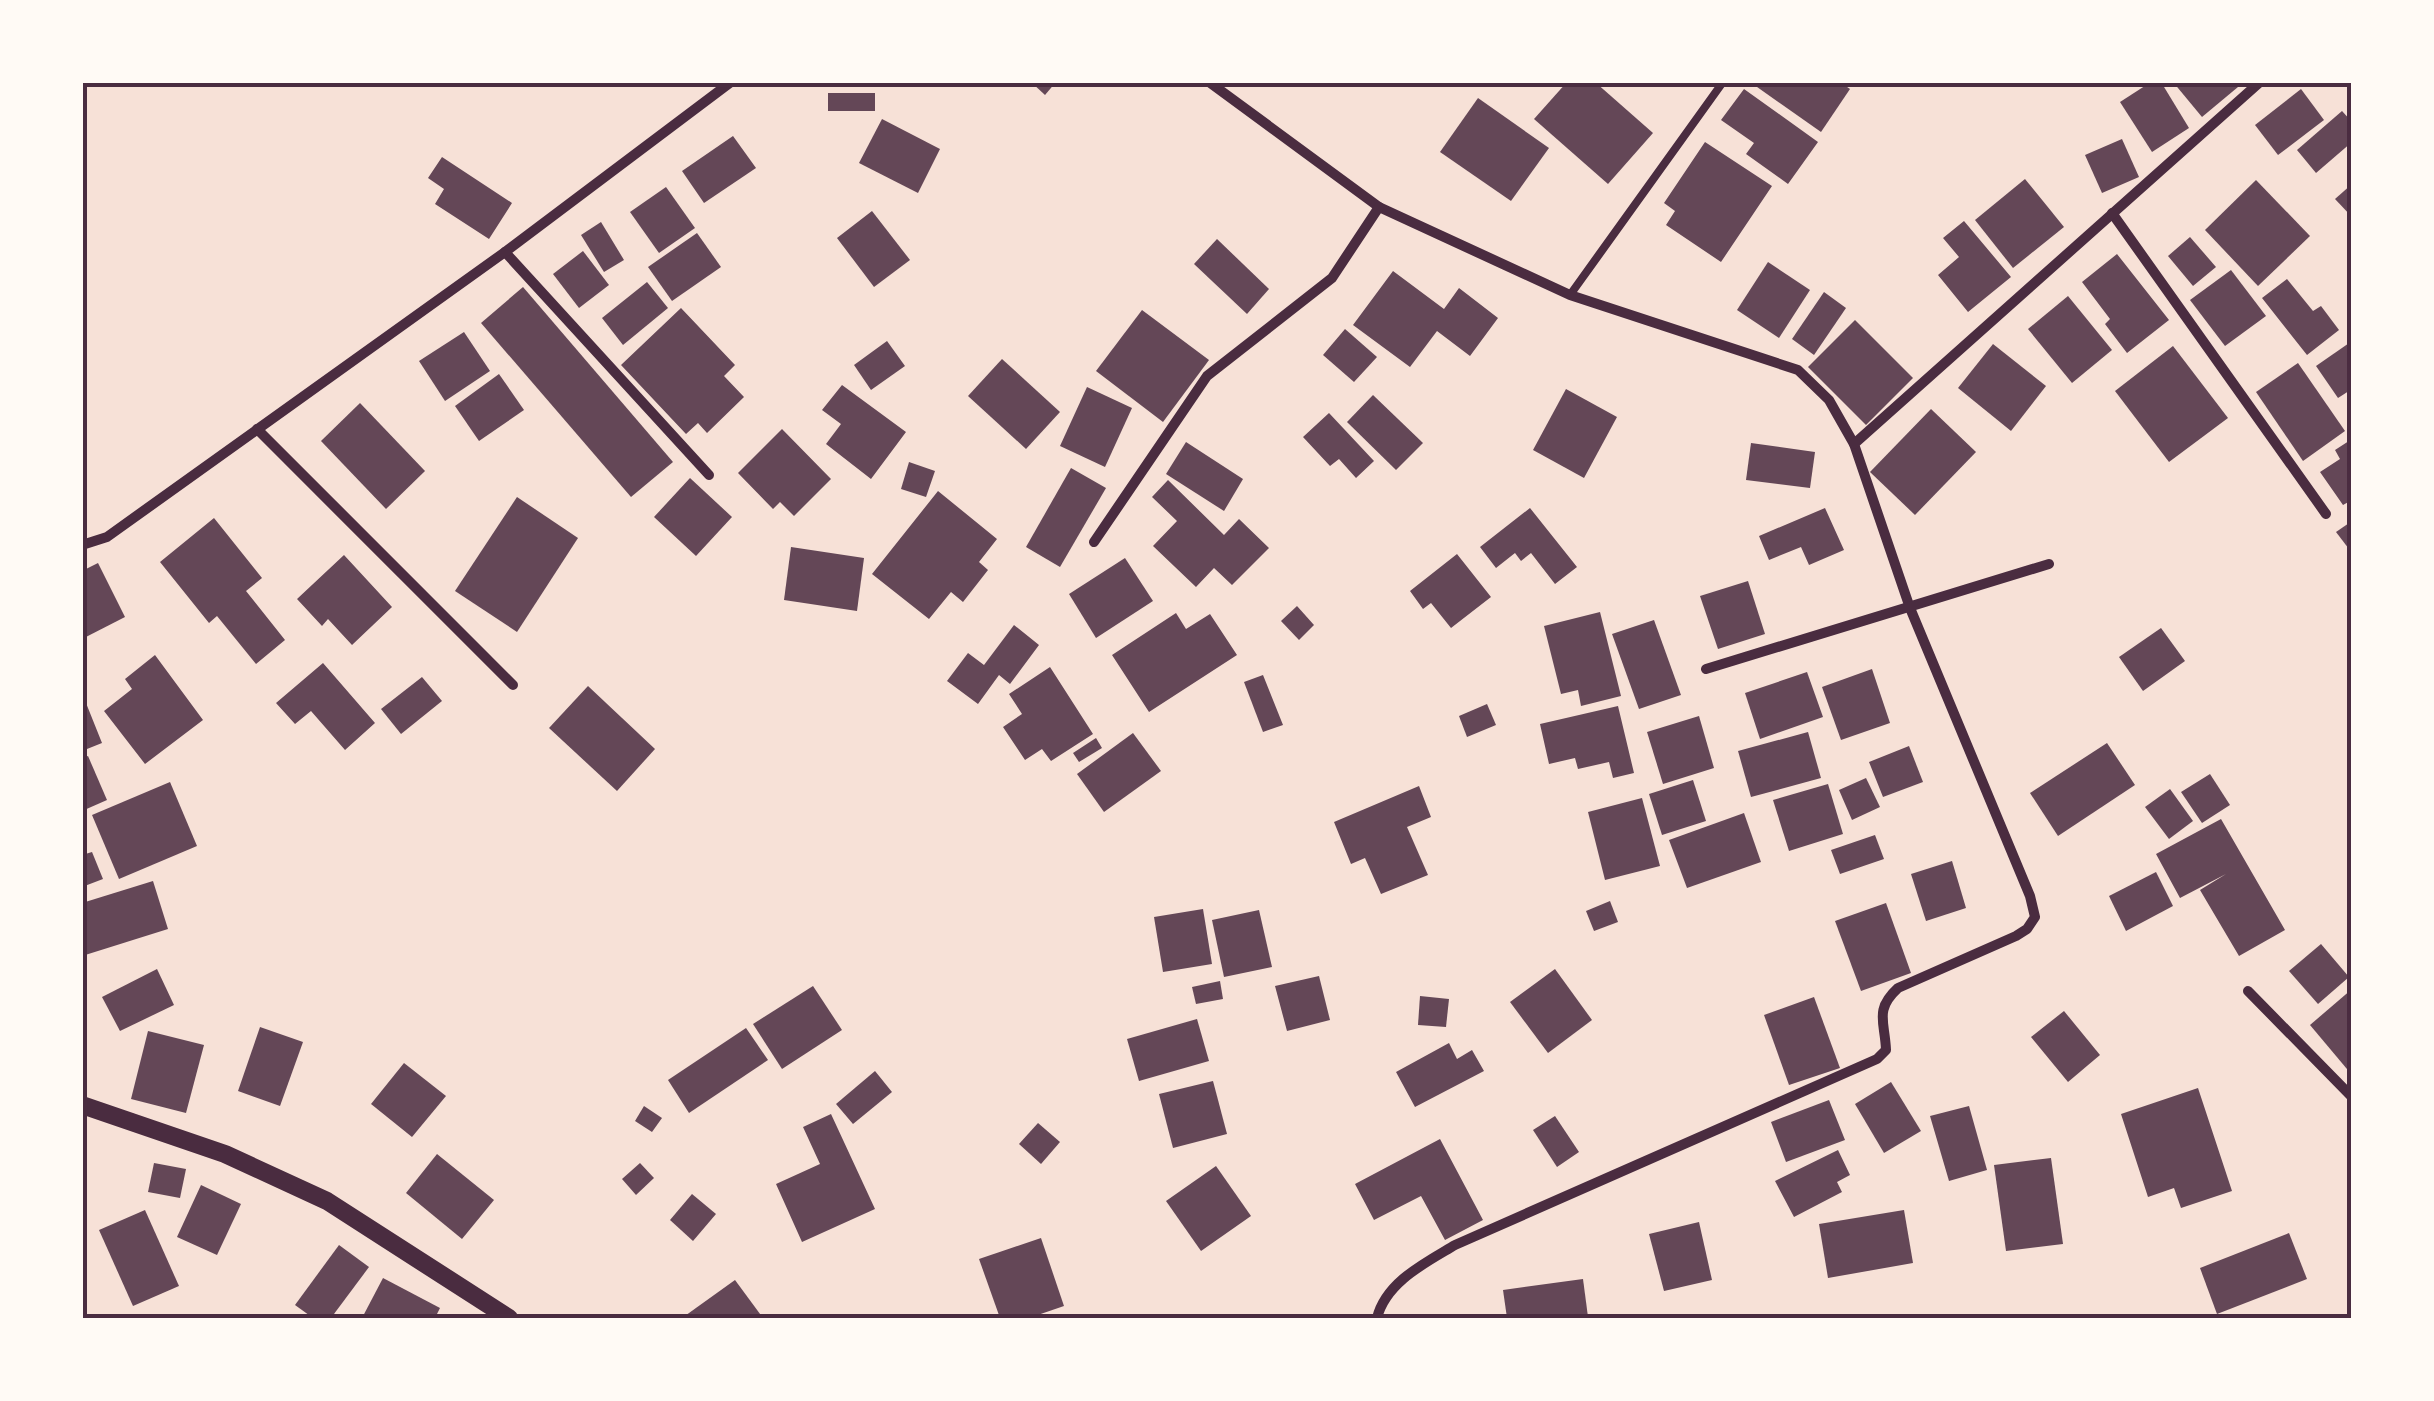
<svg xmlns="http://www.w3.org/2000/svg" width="2434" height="1401" font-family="Figtree,sans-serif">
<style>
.building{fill:#644757}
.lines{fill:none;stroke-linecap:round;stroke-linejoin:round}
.service{stroke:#4a2c40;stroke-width:8}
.minor{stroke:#4a2c40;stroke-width:10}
.tertiary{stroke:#4a2c40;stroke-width:18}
.neatline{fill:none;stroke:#4a2c40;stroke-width:4}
</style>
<rect width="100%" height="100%" fill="#f7e1d7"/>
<g class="building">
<path d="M1031 82H1056L1045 95Z"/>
<path d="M1567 82H1595L1653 133 1608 184 1534 119Z"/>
<path d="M1750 82H1840L1850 89 1821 132Z"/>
<path d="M2151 82H2161L2189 128 2152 152 2120 102Z"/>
<path d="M2173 82H2244L2202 117Z"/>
<path d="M1744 89 1818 142 1788 184 1746 154 1754 143 1721 120Z"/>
<path d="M2301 89 2324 120 2278 155 2255 125Z"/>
<rect x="828" y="93" width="47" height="18"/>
<path d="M1478 98 1549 148 1511 201 1440 152Z"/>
<path d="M2342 111 2352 122V142L2316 173 2297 150Z"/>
<path d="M882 119 940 149 918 193 859 163Z"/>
<path d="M733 136 756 168 704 203 682 171Z"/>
<path d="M2122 139 2139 177 2102 193 2085 155Z"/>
<path d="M1705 142 1772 186 1721 262 1666 225 1675 211 1664 203Z"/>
<path d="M442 157 512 203 489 239 435 204 444 189 428 178Z"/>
<path d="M2025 179 2064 227 2013 268 1975 220Z"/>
<path d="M2256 180 2310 236 2258 286 2205 230Z"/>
<path d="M2352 184V217L2335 199Z"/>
<path d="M666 187 695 228 659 253 630 212Z"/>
<path d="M872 211 910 260 874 287 837 238Z"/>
<path d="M1964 221 2011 277 1968 312 1938 275 1959 257 1943 238Z"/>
<path d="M601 222 624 260 604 272 581 235Z"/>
<path d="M697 233 721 267 672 301 648 267Z"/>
<path d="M2190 237 2216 267 2193 286 2168 256Z"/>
<path d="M1217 239 1269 289 1247 314 1194 264Z"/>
<path d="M583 251 609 285 579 308 553 274Z"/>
<path d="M2117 254 2169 320 2127 353 2105 324 2110 319 2082 282Z"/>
<path d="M1768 262 1810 290 1779 338 1737 310Z"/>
<path d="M2231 270 2266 316 2225 346 2190 300Z"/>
<path d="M1393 271 1444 309 1459 288 1498 318 1470 356 1437 331 1410 367 1353 325Z"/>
<path d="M2287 279 2313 311 2321 306 2339 330 2307 355 2262 298Z"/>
<path d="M647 282 668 308 623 345 602 318Z"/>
<path d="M523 287 673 462 631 497 481 323Z"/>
<path d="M1824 292 1846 308 1814 355 1792 339Z"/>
<path d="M2068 296 2112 350 2072 383 2028 329Z"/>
<path d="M681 308 735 365 724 376 744 397 707 433 698 423 686 434 621 365Z"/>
<path d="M1142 310 1209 360 1163 422 1096 371Z"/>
<path d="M1855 320 1913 378 1866 425 1808 367Z"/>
<path d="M1345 329 1377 357 1354 382 1323 355Z"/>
<path d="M464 332 490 371 445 401 419 361Z"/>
<path d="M887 341 905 366 871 390 854 365Z"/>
<path d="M2352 341V389L2338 398 2316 366Z"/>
<path d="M1993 344 2046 386 2011 431 1958 388Z"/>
<path d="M2173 346 2228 418 2169 462 2115 391Z"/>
<path d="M1002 359 1060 412 1026 449 968 396Z"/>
<path d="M2298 363 2345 431 2303 461 2256 392Z"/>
<path d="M499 374 524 410 479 441 455 406Z"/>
<path d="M842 385 906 432 871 479 826 444 841 424 822 410Z"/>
<path d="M1087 387 1132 408 1105 467 1060 446Z"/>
<path d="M1566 389 1617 417 1584 478 1533 450Z"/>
<path d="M1373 395 1423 443 1396 470 1347 422Z"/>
<path d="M360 403 425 471 386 509 321 441Z"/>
<path d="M1931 409 1976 452 1915 515 1870 472Z"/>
<path d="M1329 413 1374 461 1356 478 1339 459 1330 466 1303 437Z"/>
<path d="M782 429 831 479 794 516 780 502 773 509 738 473Z"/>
<path d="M2352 439V500L2343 505 2320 472 2340 459 2335 450Z"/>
<path d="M1186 442 1243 479 1224 511 1166 474Z"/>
<path d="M1751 443 1815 452 1810 488 1746 480Z"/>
<path d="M909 462 935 471 926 497 901 489Z"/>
<path d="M1071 468 1106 488 1060 567 1026 547Z"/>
<path d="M690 478 732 517 696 556 654 517Z"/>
<path d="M1168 480 1224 535 1239 519 1269 548 1232 585 1214 568 1196 587 1153 546 1177 521 1152 497Z"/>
<path d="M938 491 997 539 979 562 988 570 963 602 951 592 929 619 872 574Z"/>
<path d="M517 497 578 538 517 632 455 591Z"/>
<path d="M1530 508 1577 567 1555 584 1531 553 1521 561 1515 553 1496 568 1480 547Z"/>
<path d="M1825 508 1844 550 1809 565 1801 547 1769 560 1759 536Z"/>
<path d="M214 518 262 578 246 591 285 640 256 664 217 616 209 623 160 562Z"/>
<path d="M2352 521V553L2336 532Z"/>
<path d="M791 547 864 558 857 611 784 600Z"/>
<path d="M1457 554 1491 597 1451 628 1431 603 1423 609 1410 591Z"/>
<path d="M344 555 392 607 352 645 328 619 322 626 297 599Z"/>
<path d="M1125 558 1153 601 1096 638 1069 594Z"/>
<path d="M98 563 125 617 82 639V571Z"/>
<path d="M1748 581 1765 634 1718 649 1700 596Z"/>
<path d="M1297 606 1314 625 1299 640 1281 621Z"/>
<path d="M1600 612 1621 696 1581 706 1578 690 1561 694 1544 626Z"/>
<path d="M1176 613 1186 629 1210 614 1237 655 1149 712 1112 655Z"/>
<path d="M1654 620 1681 695 1639 709 1612 634Z"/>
<path d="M1014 625 1039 645 1010 684 999 675 978 704 947 681 968 653 984 665Z"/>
<path d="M2161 628 2185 661 2143 691 2119 657Z"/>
<path d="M155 655 203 720 145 764 104 711 132 689 125 679Z"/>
<path d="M323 663 375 723 345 750 311 711 295 724 276 703Z"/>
<path d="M1050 667 1093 734 1051 761 1042 749 1025 760 1003 727 1022 714 1009 694Z"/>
<path d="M1872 669 1890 723 1841 740 1822 687Z"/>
<path d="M1807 672 1823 717 1760 739 1745 693Z"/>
<path d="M1263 675 1283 725 1263 732 1244 682Z"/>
<path d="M422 677 442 701 401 734 381 709Z"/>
<path d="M588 686 655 749 617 791 549 728Z"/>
<path d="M82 693 102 743 82 751Z"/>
<path d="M1487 704 1496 725 1467 737 1459 716Z"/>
<path d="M1618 706 1634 773 1613 778 1609 762 1578 769 1575 758 1549 764 1540 724Z"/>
<path d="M1699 716 1714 768 1663 784 1647 732Z"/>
<path d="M1808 732 1821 778 1751 797 1738 751Z"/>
<path d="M1133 733 1161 771 1104 812 1077 774Z"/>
<path d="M1096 738 1102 748 1079 762 1073 753Z"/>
<path d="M2107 743 2135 785 2058 836 2030 793Z"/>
<path d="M1909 746 1923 782 1883 797 1869 762Z"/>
<path d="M88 756 107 800 82 811V758Z"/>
<path d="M2210 774 2230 805 2202 823 2181 792Z"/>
<path d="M1866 778 1880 807 1852 820 1839 790Z"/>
<path d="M1693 780 1706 821 1662 835 1649 794Z"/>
<path d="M170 782 197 846 119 879 92 815Z"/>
<path d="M1828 784 1843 834 1789 851 1773 800Z"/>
<path d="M1419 786 1431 817 1407 827 1428 875 1381 894 1365 858 1351 864 1334 822Z"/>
<path d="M2170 789 2193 821 2169 839 2145 807Z"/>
<path d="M1642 798 1660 866 1605 880 1588 812Z"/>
<path d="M1744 813 1761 862 1687 888 1669 840Z"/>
<path d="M2221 819 2285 930 2239 956 2200 890 2226 874 2180 898 2156 854Z"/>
<path d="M1875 835 1884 859 1840 874 1831 850Z"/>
<path d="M92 852 103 879 82 887V855Z"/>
<path d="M1952 861 1966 908 1926 921 1911 874Z"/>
<path d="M2156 872 2173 906 2126 931 2109 896Z"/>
<path d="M153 881 168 929 82 956V903Z"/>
<path d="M1610 901 1618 922 1594 931 1586 911Z"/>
<path d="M1886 903 1911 973 1861 991 1835 921Z"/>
<path d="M1203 909 1212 964 1163 972 1154 917Z"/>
<path d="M1259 910 1272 967 1224 977 1212 920Z"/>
<path d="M2321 944 2349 977 2318 1004 2289 971Z"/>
<path d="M157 969 174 1005 120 1031 102 997Z"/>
<path d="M1555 969 1592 1020 1548 1053 1510 1002Z"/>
<path d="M1319 976 1330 1020 1287 1031 1275 986Z"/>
<path d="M1220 981 1223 999 1196 1004 1192 987Z"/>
<path d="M813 986 842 1030 782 1069 753 1024Z"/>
<path d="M2352 989V1075L2310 1025Z"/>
<path d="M1420 996 1449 999 1446 1027 1418 1025Z"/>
<path d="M1814 997 1840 1068 1789 1085 1764 1015Z"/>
<path d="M2064 1011 2100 1055 2068 1082 2031 1037Z"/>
<path d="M1197 1019 1209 1061 1139 1081 1127 1039Z"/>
<path d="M260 1027 303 1042 280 1106 238 1091Z"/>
<path d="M746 1028 768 1060 689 1113 668 1080Z"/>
<path d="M148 1031 204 1045 186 1113 131 1099Z"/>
<path d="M1449 1043 1457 1059 1472 1050 1484 1071 1415 1107 1396 1072Z"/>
<path d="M404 1063 446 1096 412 1137 371 1104Z"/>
<path d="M875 1071 892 1092 853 1124 836 1104Z"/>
<path d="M1213 1081 1227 1134 1173 1148 1159 1094Z"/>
<path d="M1891 1082 1921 1131 1884 1153 1855 1104Z"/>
<path d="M2198 1088 2232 1191 2181 1208 2174 1188 2148 1197 2121 1114Z"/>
<path d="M1829 1100 1845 1140 1786 1162 1771 1122Z"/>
<path d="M644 1106 662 1118 652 1132 635 1121Z"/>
<path d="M1969 1106 1987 1170 1949 1181 1930 1116Z"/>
<path d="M831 1114 875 1209 802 1242 776 1184 820 1164 803 1127Z"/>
<path d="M1555 1116 1579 1152 1557 1167 1533 1130Z"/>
<path d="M1038 1123 1060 1142 1041 1164 1019 1144Z"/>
<path d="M1440 1139 1483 1220 1445 1240 1421 1196 1374 1220 1355 1184Z"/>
<path d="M1838 1150 1850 1175 1837 1182 1842 1192 1794 1217 1775 1181Z"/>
<path d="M82 1152H86L87 1210 82 1211Z"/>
<path d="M437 1154 494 1200 462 1239 406 1193Z"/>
<path d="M2051 1158 2063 1244 2006 1251 1994 1165Z"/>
<path d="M154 1163 186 1169 180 1198 148 1192Z"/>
<path d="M640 1163 654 1178 636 1195 622 1179Z"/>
<path d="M1216 1166 1251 1216 1201 1251 1166 1201Z"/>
<path d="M201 1185 241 1204 217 1255 177 1237Z"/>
<path d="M692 1194 716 1214 693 1241 670 1220Z"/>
<path d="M145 1210 179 1286 133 1306 99 1230Z"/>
<path d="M1904 1210 1913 1263 1828 1278 1819 1224Z"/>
<path d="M1699 1222 1712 1280 1664 1291 1649 1234Z"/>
<path d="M2289 1233 2307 1279 2217 1314 2200 1268Z"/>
<path d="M1041 1238 1064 1306 1029 1318H1000L979 1259Z"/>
<path d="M339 1245 369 1267 331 1318H313L295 1305Z"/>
<path d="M383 1278 440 1308 435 1318H362Z"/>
<path d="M1583 1279 1588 1317 1507 1318 1503 1290Z"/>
<path d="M735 1280 763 1318H682Z"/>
</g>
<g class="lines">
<path class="service" d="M1570 295 1723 82"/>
<g class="minor">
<path d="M1209 82 1379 207 1570 295 1798 370 1829 400 1854 444 1910 608 2030 896 2035 917 2027 929 2016 936 1898 988C1874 1010 1885 1022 1886 1050L1877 1059 1455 1245C1425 1263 1386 1282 1377 1318"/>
<path d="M2112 213 2326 514"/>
<path d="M505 252 709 475"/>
<path d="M257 429 513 685"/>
<path d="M1854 444 2260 82"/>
<path d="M1094 542 1207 376 1332 278 1379 207"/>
<path d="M82 545 107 537 505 252 731 82"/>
<path d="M1706 669 2049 564"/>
<path d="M2248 991 2352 1097"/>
</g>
<path class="tertiary" d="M82 1105 225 1154 327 1201 509 1318"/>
</g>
<rect width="2434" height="1401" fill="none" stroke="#fffaf5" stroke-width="170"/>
<rect x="85" y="85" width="2264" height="1231" class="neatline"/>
</svg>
